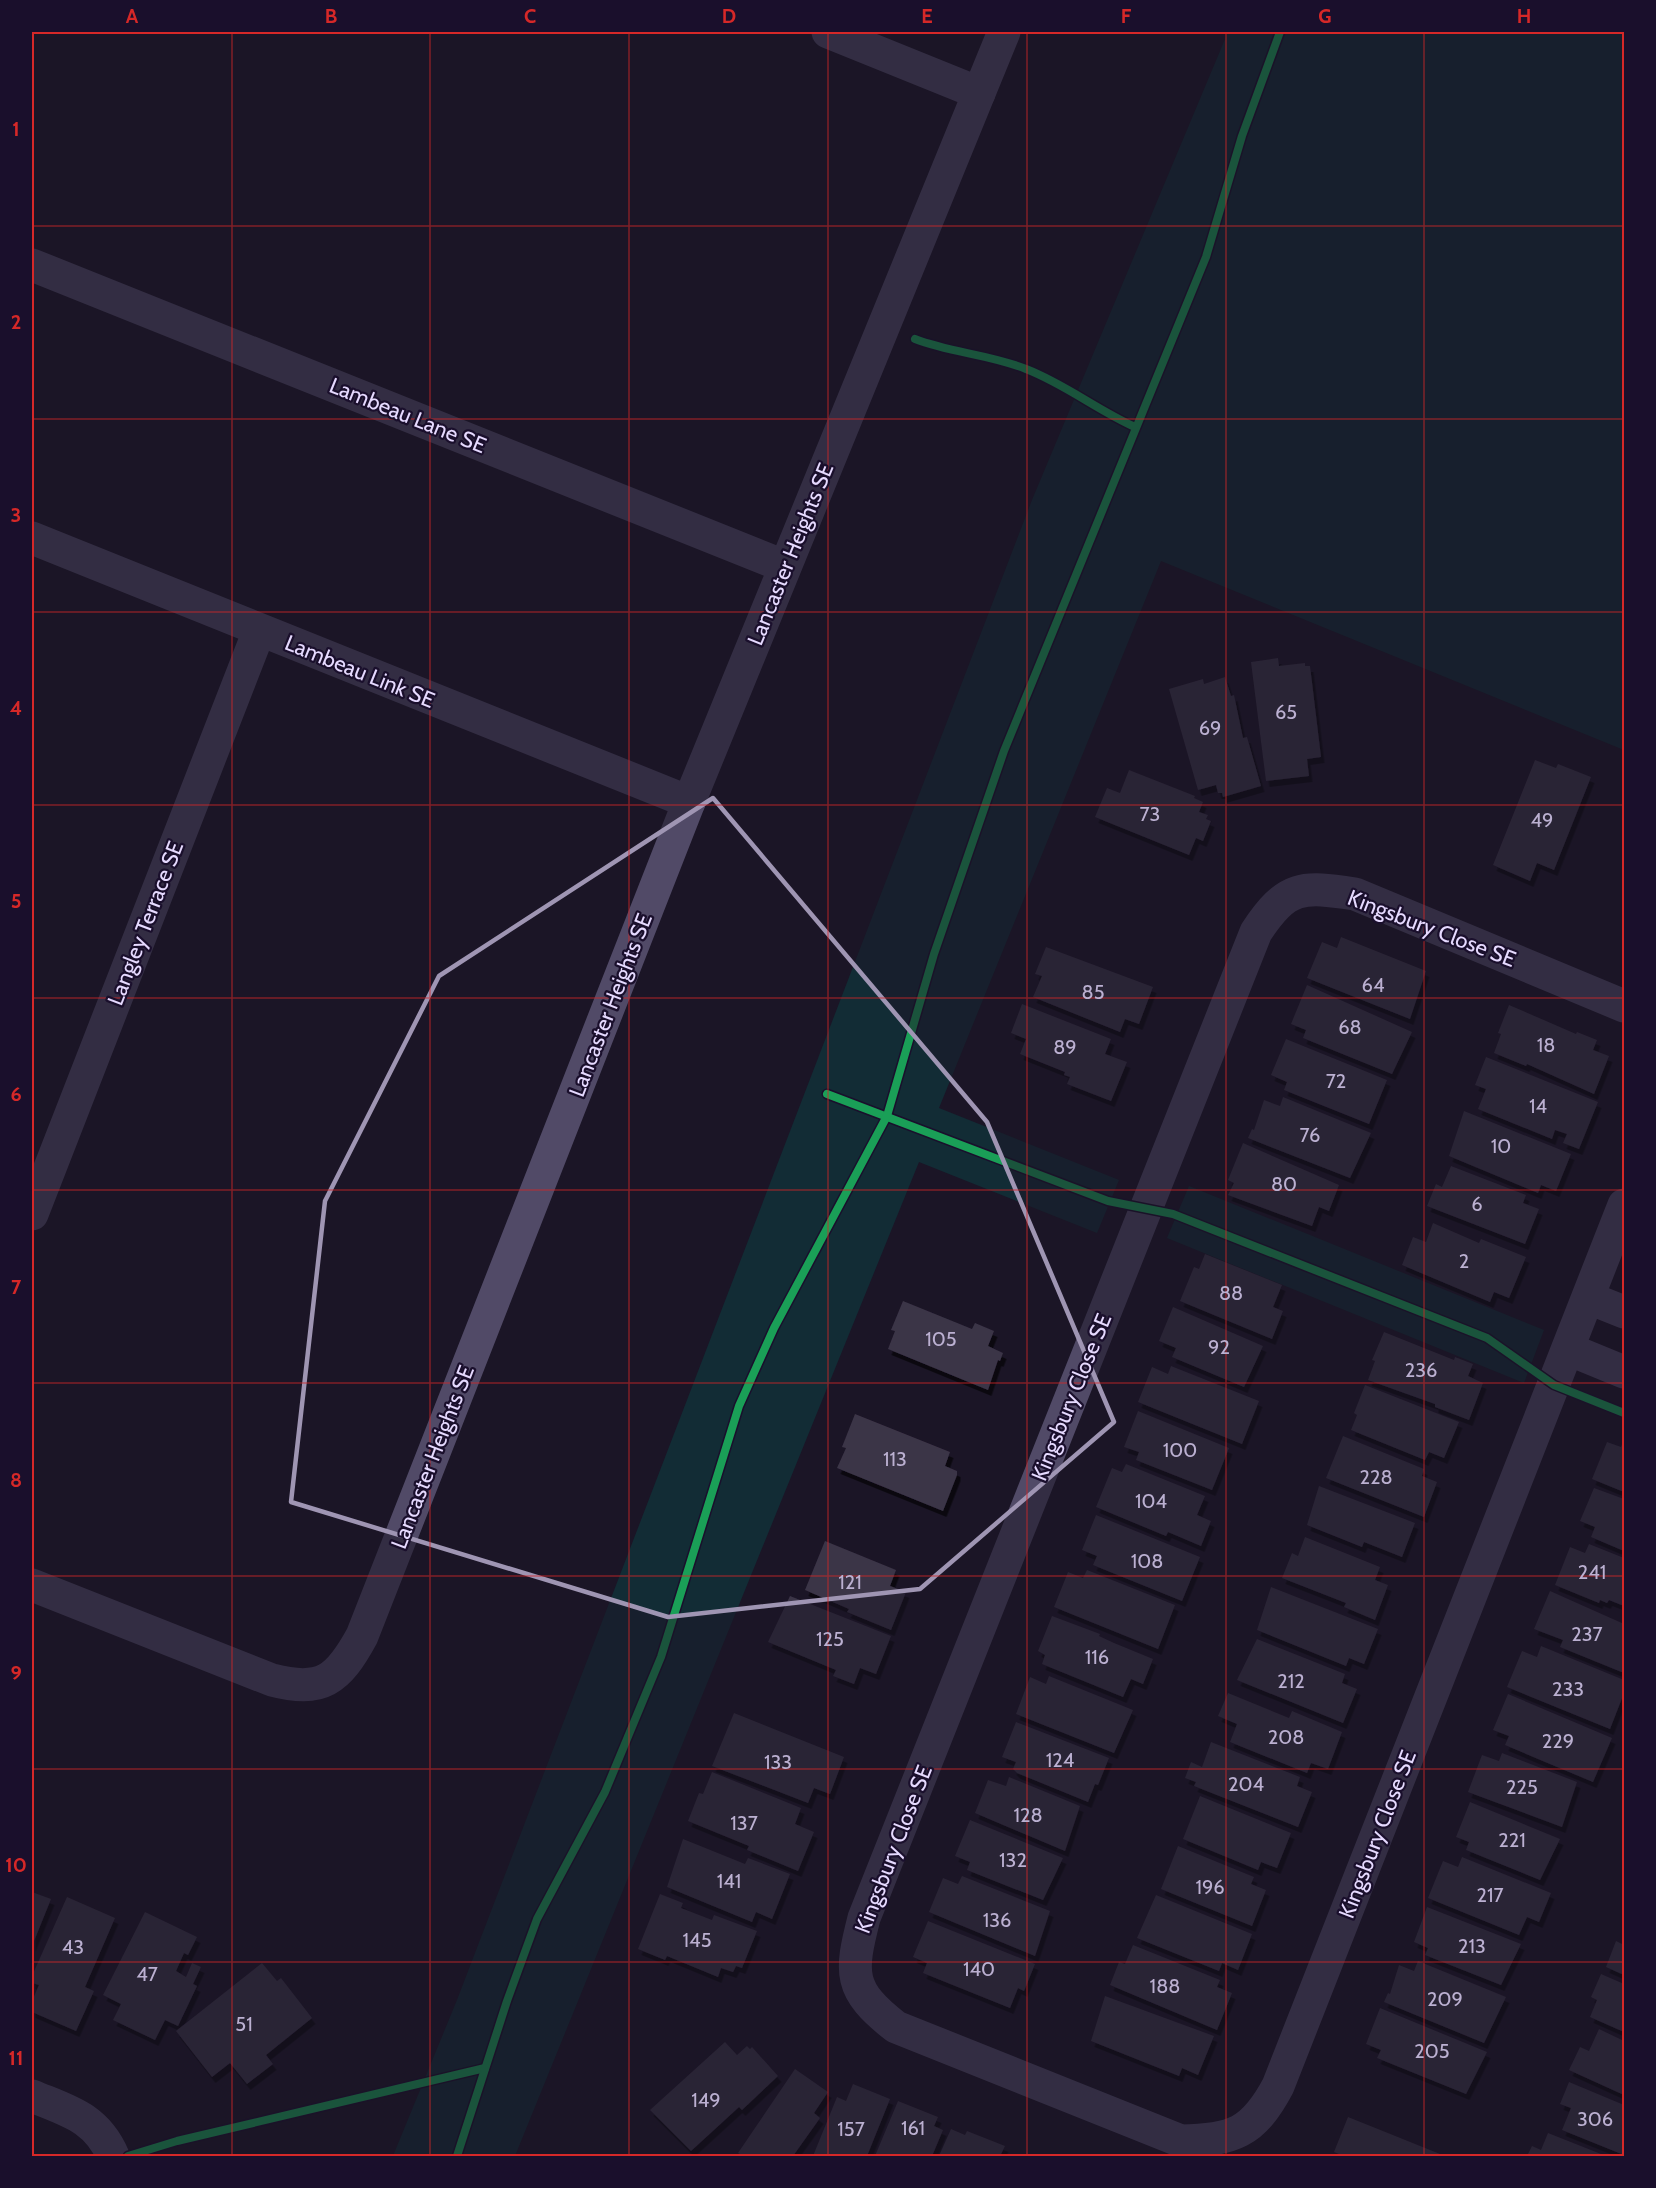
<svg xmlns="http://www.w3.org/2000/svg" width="1656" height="2188" font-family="Cabin,sans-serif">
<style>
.green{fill:#122c35}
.building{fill:#3b3447;filter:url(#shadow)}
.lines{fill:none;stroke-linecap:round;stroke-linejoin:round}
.minor{stroke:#514a67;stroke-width:33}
.cycleway-casing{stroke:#1a0f2c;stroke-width:11}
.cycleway{stroke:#1a9f57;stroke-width:8}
.marked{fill:none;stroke:#9f95b3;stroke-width:4.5;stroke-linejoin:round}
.grid{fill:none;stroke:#d62828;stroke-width:1.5;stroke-opacity:0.55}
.labels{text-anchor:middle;stroke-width:4.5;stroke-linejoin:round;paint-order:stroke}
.number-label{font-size:20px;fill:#bbb0d1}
.street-label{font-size:22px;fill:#e6daff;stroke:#1a0f2c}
.neatline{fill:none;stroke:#d62828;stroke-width:2}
.grid-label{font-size:20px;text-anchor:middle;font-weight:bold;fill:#d62828}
</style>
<defs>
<filter id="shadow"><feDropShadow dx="3.5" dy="6" stdDeviation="0" flood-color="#0009"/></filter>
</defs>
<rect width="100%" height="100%" fill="#1b1526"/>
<g class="green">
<path d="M1228 32H1624V750L1161 561 939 1108 1119 1180 1097 1233 919 1162 515 2156H393L457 2000 1032 500Z"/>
<path d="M1189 1186 1544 1330 1524 1383 1167 1238Z"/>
</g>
<g class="building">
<path d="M1278 658 1279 666 1305 663V666H1310L1321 757 1307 759 1309 776 1266 781 1251 662Z"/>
<path d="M1225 677 1231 696 1234 695 1243 738 1247 737 1261 786 1223 797 1222 793H1218L1216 785 1198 790 1169 689 1203 679 1204 684Z"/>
<path d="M1535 760 1556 768 1558 764 1591 777 1554 870 1537 863 1530 881 1493 865Z"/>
<path d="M1129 770 1195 796 1194 798 1203 802 1199 812 1208 815 1206 819 1211 821 1203 841 1196 838 1189 855 1095 817 1107 788 1120 793Z"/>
<path d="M1341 937 1426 971 1410 1019 1307 978 1322 942 1337 948Z"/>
<path d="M1046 947 1153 987 1139 1024 1125 1019 1120 1032 1033 997 1042 976 1035 974Z"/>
<path d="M1307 985 1412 1032 1392 1074 1303 1038 1306 1030 1291 1024Z"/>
<path d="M1022 1004 1111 1039 1105 1054 1127 1062 1111 1101 1067 1084 1070 1077 1064 1075 1065 1072 1020 1054 1026 1039 1011 1033Z"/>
<path d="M1509 1005 1576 1034 1577 1032 1597 1040 1593 1050 1609 1056 1594 1094 1527 1064 1526 1066 1494 1053 1501 1034 1498 1033Z"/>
<path d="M1286 1039 1387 1080 1369 1124 1284 1090 1287 1082 1271 1075Z"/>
<path d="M1486 1057 1598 1102 1579 1149 1563 1143 1567 1134 1555 1130 1552 1139 1478 1109 1486 1089 1475 1085Z"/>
<path d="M1283 1097 1371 1133 1350 1178 1248 1138 1252 1129 1254 1130 1264 1100 1280 1106Z"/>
<path d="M1464 1111 1571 1154 1556 1191 1541 1185 1538 1193 1449 1156Z"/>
<path d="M1243 1143 1339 1185 1329 1211 1319 1207 1312 1226 1228 1195 1234 1183 1228 1180Z"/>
<path d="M1451 1166 1526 1195 1523 1203 1539 1209 1525 1244 1427 1206 1436 1184 1442 1187Z"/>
<path d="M1433 1223 1479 1243 1481 1239 1526 1257 1509 1298 1494 1292 1490 1302 1402 1265 1413 1237 1426 1242Z"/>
<path d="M1205 1254 1282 1285 1273 1307 1283 1311 1272 1339 1180 1301 1194 1267 1199 1269Z"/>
<path d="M903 1301 972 1329 975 1323 994 1331 988 1346 1003 1353 1000 1361 998 1360 988 1390 888 1349 895 1331 891 1330Z"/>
<path d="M1173 1307 1263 1346 1244 1387 1172 1357 1176 1348 1159 1341Z"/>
<path d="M1384 1332 1454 1360 1455 1357 1473 1364 1468 1376 1483 1383 1469 1420 1435 1407V1404L1368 1380 1375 1361 1372 1360Z"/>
<path d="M1171 1366 1259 1401 1242 1444 1138 1402 1152 1367 1168 1374Z"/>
<path d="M1365 1385 1459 1422 1444 1458 1429 1452 1425 1460 1351 1430 1357 1415 1354 1413Z"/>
<path d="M1138 1411 1229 1448 1212 1490 1136 1460 1139 1452 1124 1447Z"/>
<path d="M855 1414 950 1452 945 1466 957 1471V1475L943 1511 837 1468 846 1448 842 1447Z"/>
<path d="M1343 1436 1424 1469 1422 1476 1437 1482 1424 1517 1326 1478Z"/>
<path d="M1624 1438V1492L1592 1479 1607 1442 1621 1447Z"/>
<path d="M1126 1464 1205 1496 1197 1515 1211 1521 1201 1546 1168 1532 1166 1536 1096 1507 1112 1468 1122 1472Z"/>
<path d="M1319 1486 1415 1523 1402 1557 1364 1542 1362 1547 1307 1525Z"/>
<path d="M1594 1488 1624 1499V1551L1591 1537 1595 1527 1580 1521Z"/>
<path d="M1096 1515 1200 1557 1182 1601 1093 1565 1097 1556 1082 1550Z"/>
<path d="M1305 1537 1380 1567 1375 1580 1388 1585 1375 1620 1344 1607 1346 1603 1282 1578 1292 1553 1298 1556Z"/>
<path d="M825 1541 896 1570 890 1586 906 1592 891 1630 847 1612 849 1609 805 1590Z"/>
<path d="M1589 1544 1624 1558V1606L1609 1600 1607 1603 1600 1600 1599 1603 1555 1585 1570 1547 1585 1553Z"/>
<path d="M1087 1570 1175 1605 1158 1649 1054 1607 1068 1572 1083 1578Z"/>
<path d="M1271 1587 1378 1629 1364 1664 1349 1658 1346 1666 1257 1630Z"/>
<path d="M1550 1591 1624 1624V1673L1560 1647 1563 1640 1534 1629Z"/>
<path d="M790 1596 891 1636 876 1674 860 1668 854 1684 833 1676 836 1670 768 1642Z"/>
<path d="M1052 1616 1100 1634 1099 1636 1114 1643 1153 1659 1143 1684 1131 1679 1123 1697 1042 1664 1045 1655 1038 1651Z"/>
<path d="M1257 1639 1345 1674 1342 1683 1357 1689 1343 1723 1237 1680Z"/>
<path d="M1541 1646 1624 1680V1693L1610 1729 1507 1687 1522 1651 1537 1657Z"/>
<path d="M1049 1676 1133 1710 1114 1753 1016 1714 1030 1677 1046 1684Z"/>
<path d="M1228 1693 1289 1718 1292 1711 1342 1732 1328 1769 1311 1763 1307 1773 1230 1742 1237 1724 1218 1716Z"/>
<path d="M1508 1694 1612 1738 1593 1782 1505 1745 1509 1736 1493 1730Z"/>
<path d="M734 1713 844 1757 830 1794 814 1788 808 1803 712 1766Z"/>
<path d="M1016 1722 1109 1758 1098 1785 1095 1784 1088 1802 1017 1773 1013 1769 1016 1762 1002 1757Z"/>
<path d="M1211 1742 1300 1777 1297 1786 1312 1792 1298 1827 1194 1786 1196 1782 1185 1778 1191 1762 1202 1767Z"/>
<path d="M1502 1753 1577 1782 1562 1827 1468 1792 1482 1755 1499 1761Z"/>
<path d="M712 1772 801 1808 795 1824 814 1832 798 1871 747 1850 749 1846 688 1821 699 1793 703 1794Z"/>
<path d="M1009 1777 1080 1806 1065 1851 975 1813 988 1780 1006 1786Z"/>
<path d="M1200 1796 1291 1833 1277 1868 1261 1862 1258 1870 1183 1839Z"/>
<path d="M1470 1802 1560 1839 1540 1880 1466 1850 1469 1842 1456 1837Z"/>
<path d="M970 1820 1063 1858 1043 1900 967 1870 970 1862 955 1856Z"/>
<path d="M683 1839 745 1864 748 1858 790 1874 772 1919 756 1912 752 1922 667 1887Z"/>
<path d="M1178 1846 1254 1877 1251 1884 1266 1890 1252 1926 1161 1889Z"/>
<path d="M1462 1857 1551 1893 1539 1922 1527 1917 1519 1935 1428 1898 1443 1861 1458 1867Z"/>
<path d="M962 1876 1050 1911 1035 1956 929 1912 943 1878 958 1884Z"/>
<path d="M32 1892 51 1899 32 1946Z"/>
<path d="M660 1894 683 1903 681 1908 712 1920 714 1915 757 1931 742 1968 736 1966 733 1972 721 1968 718 1977 667 1956 665 1960 638 1949Z"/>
<path d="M1156 1895 1252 1934 1238 1970 1222 1963 1219 1971 1137 1938Z"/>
<path d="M67 1897 115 1918 85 1987 94 1991 76 2031 32 2012V2001L39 1985 32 1983V1976Z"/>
<path d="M1427 1907 1521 1944 1501 1985 1425 1955 1428 1948 1414 1942Z"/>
<path d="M145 1912 197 1937 188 1955 184 1953 176 1971 186 1977 192 1963 201 1967 193 1984 197 1986 178 2026 165 2020 155 2040 113 2020 121 2004 103 1995Z"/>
<path d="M928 1921 1035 1964 1024 1991 1018 1988 1010 2008 923 1973 927 1963 913 1957Z"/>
<path d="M1616 1941 1624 1945V1975L1606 1967Z"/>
<path d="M1133 1945 1220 1980 1217 1987 1232 1993 1217 2030 1110 1985 1119 1962 1125 1964Z"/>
<path d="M1418 1961 1506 1997 1484 2043 1384 2002 1388 1993 1390 1994 1399 1965 1414 1971Z"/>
<path d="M262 1963 277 1981 281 1978 312 2018 266 2055 273 2064 247 2084 230 2063 212 2077 176 2031Z"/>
<path d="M1601 1974 1624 1984V2032L1590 2017 1597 2000 1591 1997Z"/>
<path d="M1105 1996 1214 2036 1198 2075 1182 2068 1179 2076 1091 2041Z"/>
<path d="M1380 2008 1487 2052 1466 2094 1377 2058 1381 2050 1366 2044Z"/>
<path d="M1599 2029 1624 2041V2095L1569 2070 1580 2047 1589 2051Z"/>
<path d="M725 2042 737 2055 747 2046 750 2049 752 2047 778 2076 742 2110 739 2107 691 2151 650 2110Z"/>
<path d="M795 2069 828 2092 814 2113 820 2118 793 2156H744L738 2153Z"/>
<path d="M1569 2082 1624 2105V2155L1562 2130 1571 2108 1560 2104Z"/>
<path d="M853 2084 890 2099 867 2156H813L837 2097 846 2101Z"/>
<path d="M898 2101 938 2117 934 2126 943 2130 932 2156H875Z"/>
<path d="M1348 2117 1445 2156H1344L1334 2152Z"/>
<path d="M951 2129 965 2135 967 2131 1005 2146 1000 2156H939Z"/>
<path d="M1548 2133 1606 2156H1527L1532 2146 1541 2150Z"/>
</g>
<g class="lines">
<g class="minor">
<path d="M828 32 979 93"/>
<path d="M32 265 784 566"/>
<path d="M32 538 689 802"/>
<path d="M1624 1006 1355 894C1302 886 1287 885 1256 932L864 1918C850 1973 848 1990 896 2027L1181 2141C1233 2140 1253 2133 1278 2086L1624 1205"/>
<path d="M32 1214 259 631"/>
<path d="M1589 1298 1624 1312"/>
<path d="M1568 1349 1624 1372"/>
<path d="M32 1585 272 1680C322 1693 338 1680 362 1636L689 802 1004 32"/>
<path d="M32 2096C68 2111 96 2117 113 2156"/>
</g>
<g class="cycleway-casing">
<g id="cycleway">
<path d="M915 339C951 353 989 354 1026 369 1065 384 1097 410 1135 427"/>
<path d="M827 1094 1108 1201 1173 1214 1487 1338 1554 1385 1624 1413"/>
<path d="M128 2156 177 2141 485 2068"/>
<path d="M457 2156 507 2001 537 1919 605 1792 661 1657 739 1406 774 1328 887 1116 934 954 1004 751 1206 257 1242 136 1280 32"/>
</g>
</g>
<use href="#cycleway" class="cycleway"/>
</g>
<path d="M0 0H1656V2188H0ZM713 798 987 1122 1114 1422 920 1589 668 1617 291 1502 325 1201 439 976Z" fill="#1b1526" fill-opacity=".55" fill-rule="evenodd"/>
<path class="marked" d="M713 798 987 1122 1114 1422 920 1589 668 1617 291 1502 325 1201 439 976Z"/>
<path class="grid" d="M232 32V2156M430 32V2156M629 32V2156M828 32V2156M1027 32V2156M1226 32V2156M1424 32V2156M32 226H1624M32 419H1624M32 612H1624M32 805H1624M32 998H1624M32 1190H1624M32 1383H1624M32 1576H1624M32 1769H1624M32 1962H1624"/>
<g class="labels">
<g class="number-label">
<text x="1286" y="719">65</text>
<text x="1210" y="735">69</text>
<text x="1150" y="821">73</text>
<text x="1542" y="827">49</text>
<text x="1373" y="992">64</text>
<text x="1093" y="999">85</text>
<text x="1350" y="1034">68</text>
<text x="1546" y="1052">18</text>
<text x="1065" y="1054">89</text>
<text x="1336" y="1088">72</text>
<text x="1538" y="1113">14</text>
<text x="1310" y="1142">76</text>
<text x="1501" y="1153">10</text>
<text x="1284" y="1191">80</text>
<text x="1477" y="1211">6</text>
<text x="1464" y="1268">2</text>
<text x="1231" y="1300">88</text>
<text x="941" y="1346">105</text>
<text x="1219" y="1354">92</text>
<text x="1421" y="1377">236</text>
<text x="1180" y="1457">100</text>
<text x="895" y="1466">113</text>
<text x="1376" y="1484">228</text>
<text x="1151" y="1508">104</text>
<text x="1147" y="1568">108</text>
<text x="1592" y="1579">241</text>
<text x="850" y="1589">121</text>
<text x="1587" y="1641">237</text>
<text x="830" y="1646">125</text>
<text x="1097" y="1664">116</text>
<text x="1291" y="1688">212</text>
<text x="1568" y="1696">233</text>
<text x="1286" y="1744">208</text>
<text x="1558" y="1748">229</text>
<text x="1060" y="1767">124</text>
<text x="778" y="1769">133</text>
<text x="1246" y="1791">204</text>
<text x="1522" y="1794">225</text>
<text x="1028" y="1822">128</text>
<text x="744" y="1830">137</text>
<text x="1512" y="1847">221</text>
<text x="1013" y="1867">132</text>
<text x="729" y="1888">141</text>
<text x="1210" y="1894">196</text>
<text x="1490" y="1902">217</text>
<text x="997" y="1927">136</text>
<text x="697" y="1947">145</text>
<text x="1472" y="1953">213</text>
<text x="73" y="1954">43</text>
<text x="979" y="1976">140</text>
<text x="147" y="1981">47</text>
<text x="1165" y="1993">188</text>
<text x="1445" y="2006">209</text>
<text x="244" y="2031">51</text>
<text x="1432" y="2058">205</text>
<text x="706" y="2107">149</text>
<text x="1595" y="2126">306</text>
<text x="913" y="2135">161</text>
<text x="851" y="2136">157</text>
</g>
<g class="street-label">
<text transform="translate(408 415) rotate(22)" y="8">Lambeau Lane SE</text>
<text transform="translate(790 554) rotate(-68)" y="8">Lancaster Heights SE</text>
<text transform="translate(360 671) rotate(22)" y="8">Lambeau Link SE</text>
<text transform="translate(145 923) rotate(-69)" y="8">Langley Terrace SE</text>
<text transform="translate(1432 928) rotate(21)" y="8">Kingsbury Close SE</text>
<text transform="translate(610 1005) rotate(-69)" y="8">Lancaster Heights SE</text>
<text transform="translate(1071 1397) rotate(-68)" y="8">Kingsbury Close SE</text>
<text transform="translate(432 1457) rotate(-69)" y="8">Lancaster Heights SE</text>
<text transform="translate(1377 1834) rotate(-69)" y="8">Kingsbury Close SE</text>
<text transform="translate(893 1849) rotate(-69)" y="8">Kingsbury Close SE</text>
</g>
</g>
<rect width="1656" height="2188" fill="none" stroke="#1a0f2c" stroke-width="66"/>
<rect x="33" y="33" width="1590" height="2122" class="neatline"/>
<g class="grid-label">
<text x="132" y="23">A</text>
<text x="331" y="23">B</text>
<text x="530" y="23">C</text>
<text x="729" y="23">D</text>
<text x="927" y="23">E</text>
<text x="1126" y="23">F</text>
<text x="1325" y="23">G</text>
<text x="1524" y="23">H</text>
<text x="16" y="136">1</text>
<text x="16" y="329">2</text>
<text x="16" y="522">3</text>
<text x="16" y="715">4</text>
<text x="16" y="908">5</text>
<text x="16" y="1101">6</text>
<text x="16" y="1294">7</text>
<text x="16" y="1487">8</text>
<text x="16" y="1680">9</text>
<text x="16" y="1872">10</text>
<text x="16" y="2065">11</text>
</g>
</svg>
